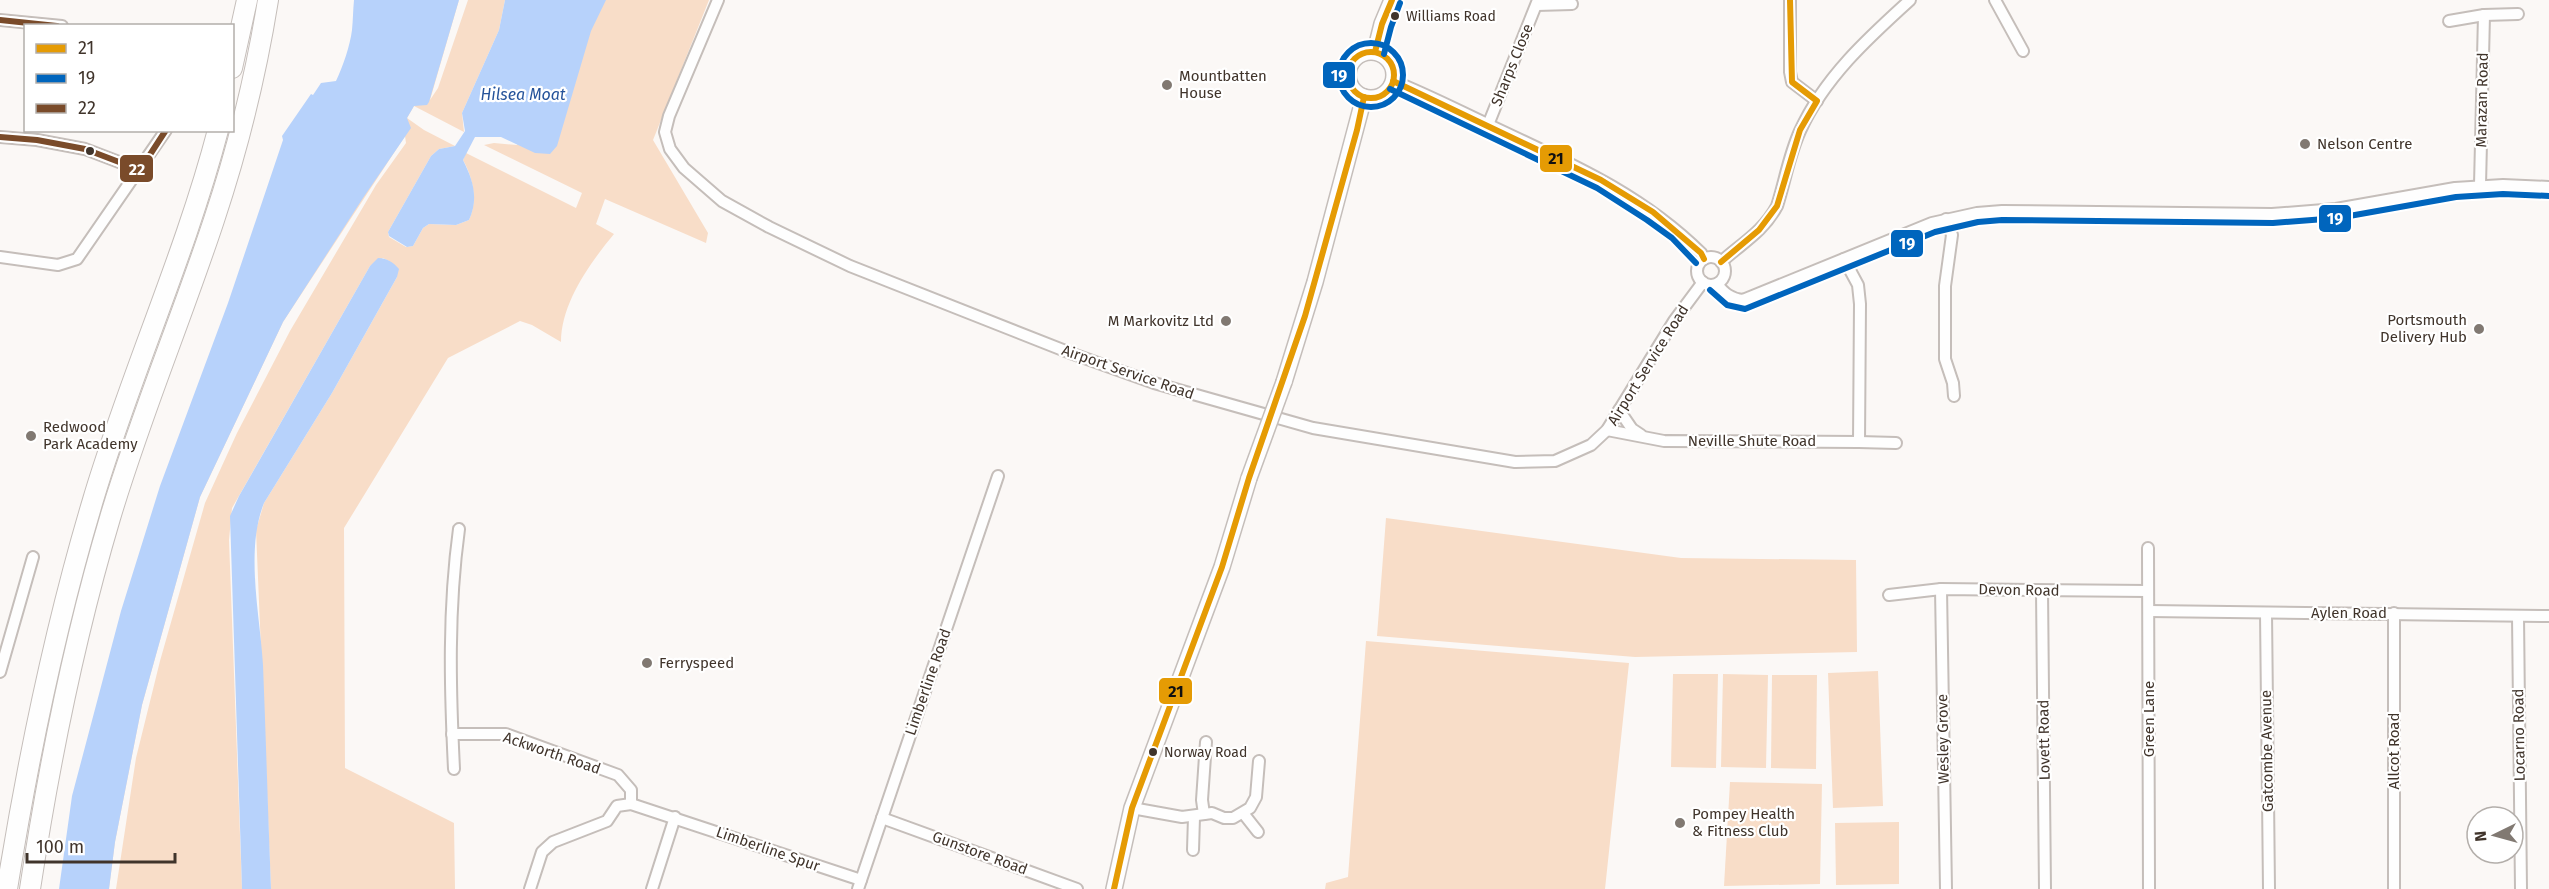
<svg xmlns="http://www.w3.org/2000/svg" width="2549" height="889" font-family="'Fira Sans',sans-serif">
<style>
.green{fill:#f8ddc8}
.water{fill:#b7d2fb}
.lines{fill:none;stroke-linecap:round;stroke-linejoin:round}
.street-casing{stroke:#c5beba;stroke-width:14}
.secondary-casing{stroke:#c5beba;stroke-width:18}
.highway-casing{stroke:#c5beba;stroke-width:22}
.street{stroke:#fefefe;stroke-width:10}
.secondary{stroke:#fefefe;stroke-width:15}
.highway{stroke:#fefefe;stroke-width:20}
.secondary-bridge-casing{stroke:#c5beba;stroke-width:18;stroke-linecap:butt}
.secondary-bridge{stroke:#fefefe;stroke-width:15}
.bus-1-casing{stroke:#fff;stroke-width:10}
.bus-2-casing{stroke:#fff;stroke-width:10}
.bus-3-casing{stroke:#fff;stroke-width:10}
.bus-1{stroke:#e59b04;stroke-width:6}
.bus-2{stroke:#0065bd;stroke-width:6}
.bus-3{stroke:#7a4b2a;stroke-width:6}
.bus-dot{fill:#40342b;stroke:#fff;stroke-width:2}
.poi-dot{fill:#817972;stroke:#fff;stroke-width:2}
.labels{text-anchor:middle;stroke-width:4.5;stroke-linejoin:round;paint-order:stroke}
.bus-label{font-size:14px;fill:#40342b;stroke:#fff;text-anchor:start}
.street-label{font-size:15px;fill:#40342b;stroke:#fff}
.poi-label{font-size:15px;fill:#40342b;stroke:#fff;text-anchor:start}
.water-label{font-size:16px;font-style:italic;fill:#25539a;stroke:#fff}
.line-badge{stroke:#fff;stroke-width:2}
.badge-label{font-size:16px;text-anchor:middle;font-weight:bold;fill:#fff}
.pale-badge-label{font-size:16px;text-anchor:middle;font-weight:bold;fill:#111}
</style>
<rect width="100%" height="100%" fill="#fbf8f6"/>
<g class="green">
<path d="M459 0 430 100 438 88 468 0H505L499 30 462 113 464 132 414 106 407 118 424 130 455 146 439 149 431 156 388 232 389 237 406 247 413 246 423 228 429 224 456 225 469 220C478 200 473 178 463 160L466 153 576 208 582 193 484 145 494 143 517 145 576 0H709L653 140 708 233 706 243 605 199 596 224 614 234C590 263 561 303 561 342L532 325 520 321 448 358 344 528 345 768 454 823 455 889H271L256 530 264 503 332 393 397 277 389 261 383 258 370 266 232 508 229 540 242 889H116L136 758 160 661 205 503 237 433 290 331 376 185 406 143 405 136 283 322 200 497 142 705 115 842 109 889H95L188 490Z"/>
<path d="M1386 518 1681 558 1856 560 1857 652 1635 657 1377 636Z"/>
<path d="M1366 641 1629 663 1605 889H1325L1326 883 1348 877Z"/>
<path d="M1878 671 1883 806 1833 808 1828 673Z"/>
<path d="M1673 674H1718L1716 768 1671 767Z"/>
<path d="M1723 674 1768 675 1766 768 1721 767Z"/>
<path d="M1772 675H1817L1816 769 1771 768Z"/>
<path d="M1730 782 1822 784 1820 884 1724 886Z"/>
<path d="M1899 822V884L1836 885 1835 823Z"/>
</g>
<g class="water">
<path d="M354 0H459L429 102 427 105 414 106 407 118 411 128 363 198 283 322 200 497 142 705 115 842 109 889H59L72 796 121 611 160 486 228 303 283 140 282 136 311 94 313 95 321 83 336 81C343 66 350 46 352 30 353 20 353 10 354 0Z"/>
<path d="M505 0H606L591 31 557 146 550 154 535 153 501 137H475L463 160C473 180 479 198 469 220L456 225 429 224 423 228 413 246 407 247 389 236 388 232 431 156 439 149 455 146 465 131 462 113 499 30Z"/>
<path d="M378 258C387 258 393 262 399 269L397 277 332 393 264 503C245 551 260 614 263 665 266 740 268 814 271 889H242L230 516 239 496 370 266Z"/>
</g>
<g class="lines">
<g class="street-casing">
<g id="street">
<path d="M718 0 669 116 665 132 670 149 684 168 722 201 769 227 850 266 1073 354 1154 383 1313 428 1515 462 1555 461 1591 445 1607 430 1674 321 1703 282"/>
<path d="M1790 0V72L1792 82 1817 101"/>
<path d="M1995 0 2023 51"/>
<path d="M1537 5 1572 4"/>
<path d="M0 20 62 26"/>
<path d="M2449 21 2484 15 2518 14"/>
<path d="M1393 81C1426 94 1457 110 1489 125 1567 162 1639 192 1701 253L1704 259"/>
<path d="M1488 125 1538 0"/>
<path d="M0 137 37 140 85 149 140 170"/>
<path d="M2480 185 2484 15"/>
<path d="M1946 219 1952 235 1945 286V359L1953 383 1954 396"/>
<path d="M0 257 58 265 77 259 166 130"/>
<circle cx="1711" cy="271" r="14"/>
<path d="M1721 262C1742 243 1763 232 1777 206 1785 181 1789 155 1800 131 1824 78 1868 38 1910 0"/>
<path d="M1717 284C1724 293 1731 299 1743 300L1932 223 1977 213 2002 211 2272 214 2336 209 2455 188 2503 185 2549 187"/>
<path d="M1619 410 1632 429 1641 435"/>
<path d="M1607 430 1664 441 1859 442 1860 304 1858 285 1844 259"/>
<path d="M1859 442 1896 443"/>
<path d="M2148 548 2149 889"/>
<path d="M1941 589 1946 889"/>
<path d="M2042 591 2045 889"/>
<path d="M1889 595 1941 589 2148 591"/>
<path d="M2149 611 2549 616"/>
<path d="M2266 613 2269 889"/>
<path d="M2518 616 2521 889"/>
<path d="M0 672 33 557"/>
<path d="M452 734H506L618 775 631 790V804"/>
<path d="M454 769C450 688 448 609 459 529"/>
<path d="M1132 808 1182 817 1212 813 1224 818H1233L1250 808 1256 797 1259 761"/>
<path d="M1243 813 1258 832"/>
<path d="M1204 814 1202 800 1206 742"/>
<path d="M882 818 1077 889"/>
<path d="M1193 850 1194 817"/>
<path d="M530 889 542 852 553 842 607 821 617 806 631 804 861 880"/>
<path d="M652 889 675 817"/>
<path d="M858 889 998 476"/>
<path d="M2394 889V613"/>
</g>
</g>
<g class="secondary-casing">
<g id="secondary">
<circle cx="1371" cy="75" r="23"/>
<path d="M1375 52 1382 24 1392 0"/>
<path d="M1284 382 1315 282 1364 97"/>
<path d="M1114 889 1132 808 1222 567 1249 478"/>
</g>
</g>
<g class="highway-casing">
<g id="highway">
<path d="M232 68 247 0"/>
<path d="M7 889C28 758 55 627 93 500 130 375 185 256 218 130"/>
<path d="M30 889C49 764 74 639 110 518 140 417 181 320 214 220 238 148 256 75 268 0"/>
</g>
</g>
<use href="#street" class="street"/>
<use href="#secondary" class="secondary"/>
<use href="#highway" class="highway"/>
<g class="secondary-bridge-casing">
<path id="secondary-bridge" d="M1249 478 1284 382"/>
</g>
<use href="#secondary-bridge" class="secondary-bridge"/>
<g class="bus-1-casing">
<g id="bus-1">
<circle cx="1371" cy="75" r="23"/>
<path d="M1375 52 1382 24 1392 0"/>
<path d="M1393 81 1601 180 1653 212 1701 253 1704 259"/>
<path d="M1721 262 1759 230 1777 206 1800 130 1817 101 1792 82 1790 0"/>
<path d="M1114 889 1132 808 1222 567 1249 478 1305 316 1357 130 1364 97"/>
</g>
</g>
<g class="bus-2-casing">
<g id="bus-2">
<circle cx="1371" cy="75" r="32"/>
<path d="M1384 54 1391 27 1400 3"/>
<path d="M1390 89 1597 188 1647 220 1672 238 1696 263"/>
<path d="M1710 290 1727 305 1745 309 1935 232 1978 222 2002 220 2273 223 2338 218 2456 197 2503 194 2549 196"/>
</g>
</g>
<g class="bus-3-casing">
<g id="bus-3">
<path d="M0 20 57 26"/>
<path d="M0 137 37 140 85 149 140 170 166 130"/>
</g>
</g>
<use href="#bus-1" class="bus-1"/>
<use href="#bus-2" class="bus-2"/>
<use href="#bus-3" class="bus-3"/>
</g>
<g class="bus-dot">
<circle cx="1395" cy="16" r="5"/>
<circle cx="90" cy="151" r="5"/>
<circle cx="1153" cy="752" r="5"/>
</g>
<g class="poi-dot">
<circle cx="1167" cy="85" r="6"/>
<circle cx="2305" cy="144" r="6"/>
<circle cx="1226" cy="321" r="6"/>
<circle cx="2479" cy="329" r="6"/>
<circle cx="31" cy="436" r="6"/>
<circle cx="647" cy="663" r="6"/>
<circle cx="1680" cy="823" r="6"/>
</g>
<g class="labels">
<g class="bus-label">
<text x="1406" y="21">Williams Road</text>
<text x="1164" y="757">Norway Road</text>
</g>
<g class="street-label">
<text transform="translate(1512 65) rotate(-68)" y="5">Sharps Close</text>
<text transform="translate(2482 100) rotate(-89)" y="5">Marazan Road</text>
<text transform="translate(1648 365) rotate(-58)" y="5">Airport Service Road</text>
<text transform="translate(1128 372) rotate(19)" y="5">Airport Service Road</text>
<text x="1752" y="446">Neville Shute Road</text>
<text transform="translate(2019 590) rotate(1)" y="5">Devon Road</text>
<text x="2349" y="618">Aylen Road</text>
<text transform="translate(928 682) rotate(-71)" y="5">Limberline Road</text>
<text transform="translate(2149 719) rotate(-90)" y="5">Green Lane</text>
<text transform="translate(2519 735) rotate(-91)" y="5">Locarno Road</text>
<text transform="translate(1943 739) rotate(-91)" y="5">Wesley Grove</text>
<text transform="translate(2044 740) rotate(-91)" y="5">Lovett Road</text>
<text transform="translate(2267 751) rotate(-91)" y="5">Gatcombe Avenue</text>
<text transform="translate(2394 751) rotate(-90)" y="5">Allcot Road</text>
<text transform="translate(552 753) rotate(19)" y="5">Ackworth Road</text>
<text transform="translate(768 849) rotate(19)" y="5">Limberline Spur</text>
<text transform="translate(980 853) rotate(20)" y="5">Gunstore Road</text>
</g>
<g class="poi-label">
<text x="1179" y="81">Mountbatten<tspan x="1179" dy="17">House</tspan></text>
<text x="2317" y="149">Nelson Centre</text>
<text x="2467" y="325" text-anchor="end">Portsmouth<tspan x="2467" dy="17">Delivery Hub</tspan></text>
<text x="1214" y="326" text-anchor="end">M Markovitz Ltd</text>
<text x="43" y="432">Redwood<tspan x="43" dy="17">Park Academy</tspan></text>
<text x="659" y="668">Ferryspeed</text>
<text x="1692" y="819">Pompey Health<tspan x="1692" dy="17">&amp; Fitness Club</tspan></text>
</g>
<g class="water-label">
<text x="523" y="100">Hilsea Moat</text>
</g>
</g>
<g class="line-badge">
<rect x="1322" y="61" width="34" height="28" rx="6" fill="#0065bd"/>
<rect x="1539" y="144" width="34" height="29" rx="6" fill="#e59b04"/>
<rect x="119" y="154" width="35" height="29" rx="6" fill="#7a4b2a"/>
<rect x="2318" y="204" width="34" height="29" rx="6" fill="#0065bd"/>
<rect x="1890" y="229" width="34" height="29" rx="6" fill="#0065bd"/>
<rect x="1158" y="677" width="35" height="28" rx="6" fill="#e59b04"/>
</g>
<g class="badge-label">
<text x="1339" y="81">19</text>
<text x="137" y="175">22</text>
<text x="2335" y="224">19</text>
<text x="1907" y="249">19</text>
</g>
<g class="pale-badge-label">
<text x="1556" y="164">21</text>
<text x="1176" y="697">21</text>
</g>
<rect x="24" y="24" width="210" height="108" fill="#ffffff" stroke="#b3aeaa" stroke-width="1.5"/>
<rect x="36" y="44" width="30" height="9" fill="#e59b04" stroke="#b3aeaa" stroke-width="1.5"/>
<text x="78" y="54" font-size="18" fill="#40342b">21</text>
<rect x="36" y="74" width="30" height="9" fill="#0065bd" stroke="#b3aeaa" stroke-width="1.5"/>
<text x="78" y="84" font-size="18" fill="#40342b">19</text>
<rect x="36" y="104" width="30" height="9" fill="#7a4b2a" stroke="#b3aeaa" stroke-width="1.5"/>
<text x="78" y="114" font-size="18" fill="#40342b">22</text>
<g transform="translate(2495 835) rotate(265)"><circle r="28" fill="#ffffff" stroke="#b3aeaa" stroke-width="1.5"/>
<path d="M0-4.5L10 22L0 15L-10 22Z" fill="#817972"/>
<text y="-9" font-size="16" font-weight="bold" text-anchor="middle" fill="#40342b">N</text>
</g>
<path d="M27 853v9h148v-9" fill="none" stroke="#40342b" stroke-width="3"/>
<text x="36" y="853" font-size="18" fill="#40342b" stroke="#ffffff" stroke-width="4.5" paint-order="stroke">100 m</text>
</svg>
